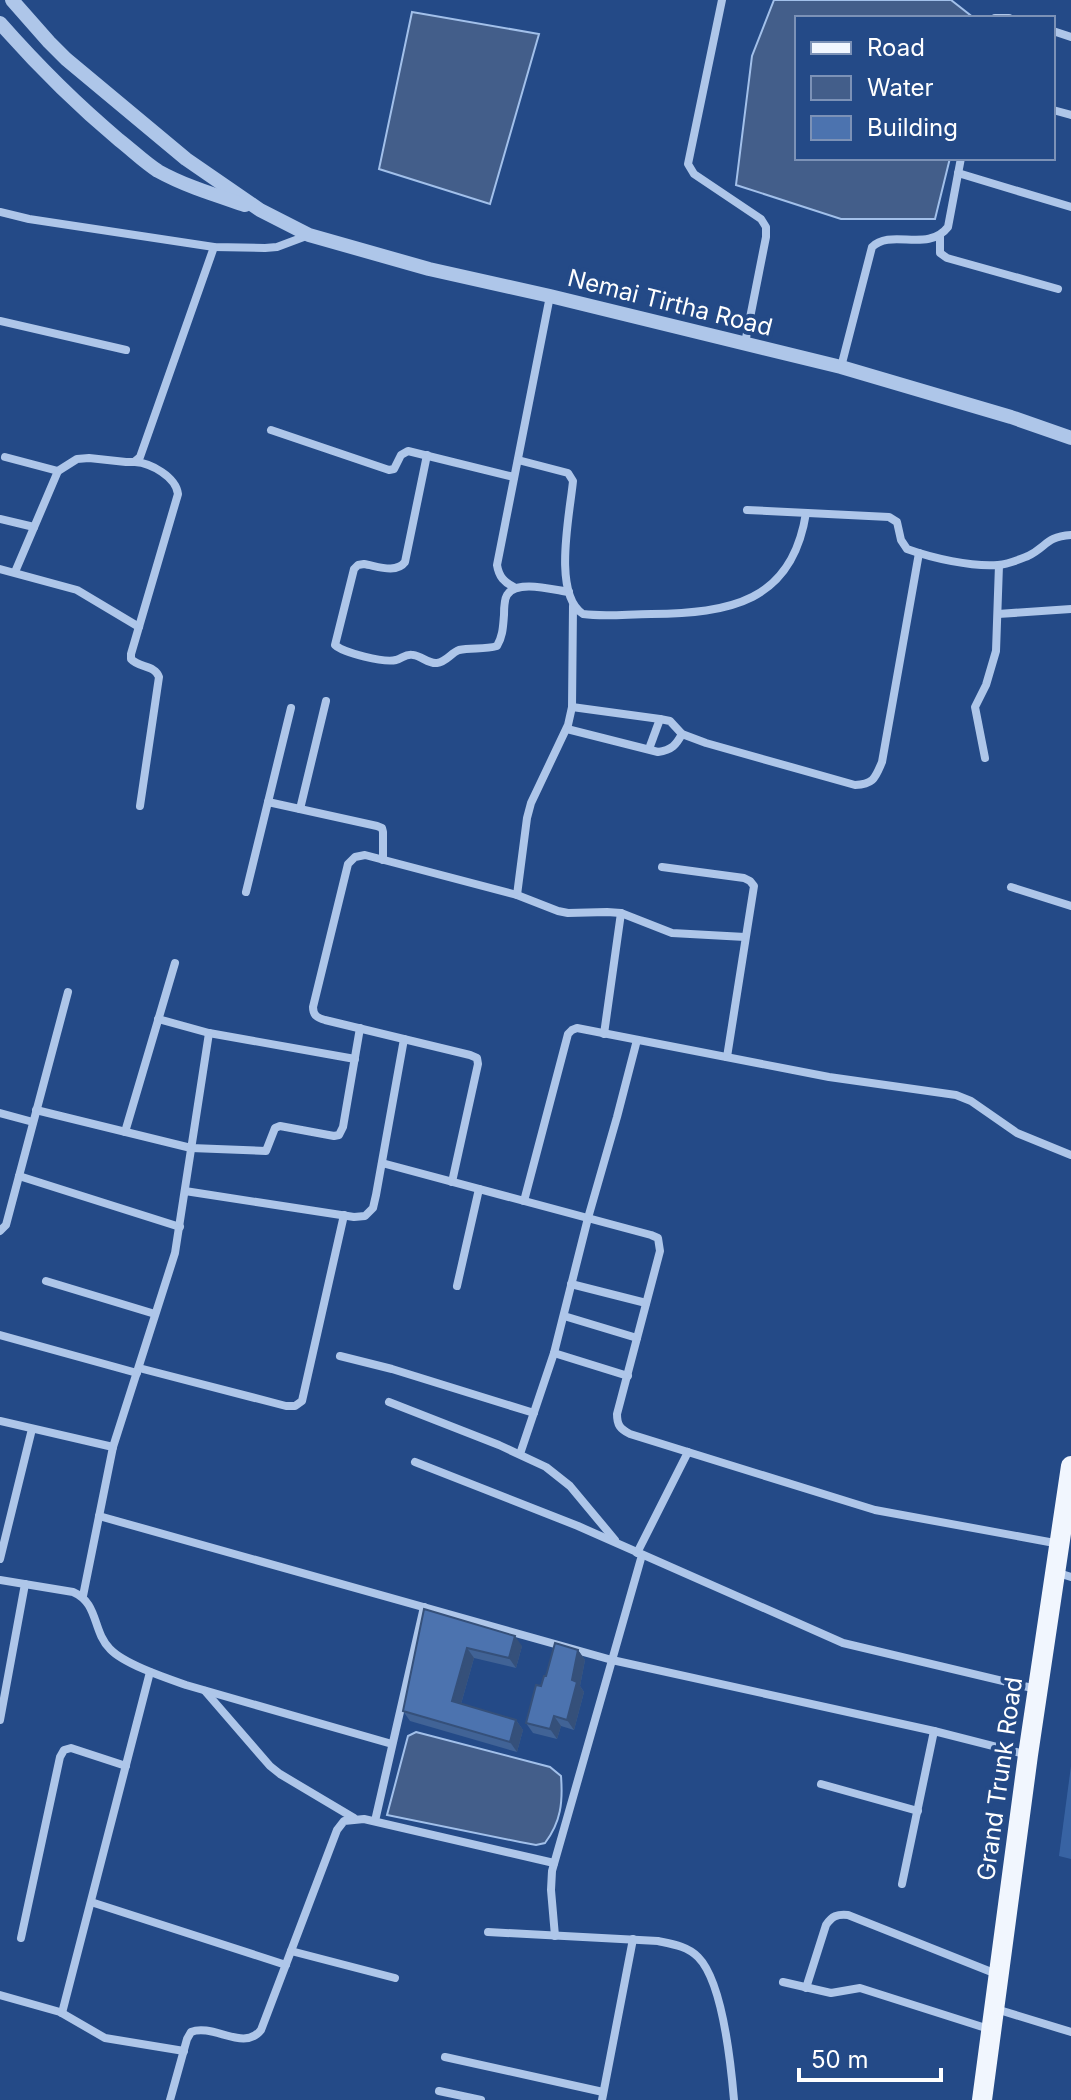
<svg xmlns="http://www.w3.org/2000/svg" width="1071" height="2100" font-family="Inter,sans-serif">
<rect width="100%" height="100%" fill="#244a87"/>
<!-- green -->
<path fill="#3863a3" d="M1071 1766V1859L1059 1856Z"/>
<!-- water -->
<g fill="#435e8a" stroke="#a2c0ea" stroke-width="2">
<path d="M774 0H951L974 18H797V158H950L935 219H841L736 185 752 56Z"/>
<path d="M412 12 539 34 490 204 379 169Z"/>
<path d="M416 1732 550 1767 561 1776C563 1802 561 1822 545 1843L536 1845 520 1842 387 1815 408 1736Z"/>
</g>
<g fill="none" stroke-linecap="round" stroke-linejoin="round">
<!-- minor -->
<g stroke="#aec6e9" stroke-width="8">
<path d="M722 0 688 164 694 174 761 219 766 227V237L745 343"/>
<path d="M995 18H1009"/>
<path d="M1053 31 1071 37"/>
<path d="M1053 110 1071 115"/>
<path d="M958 173 1071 207"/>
<path d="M0 212 29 219 214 247 265 248 277 247 309 235"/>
<path d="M940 236V253L947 258 1058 289"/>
<path d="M0 321 126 350"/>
<path d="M841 367 872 247C891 228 928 253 948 227L961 158"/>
<path d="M271 430 389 470 394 469 401 455 408 451 514 477"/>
<path d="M427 455 405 562C396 574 377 566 364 564L358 565 354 569 335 645C344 653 384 663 396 660 402 659 406 653 413 655 422 656 428 664 437 663 446 662 451 653 459 650 471 647 484 650 497 646 503 636 503 626 504 615 504 609 504 600 507 595 516 579 554 590 569 592"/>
<path d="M5 457 58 471"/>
<path d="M518 460 568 473 573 481C570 513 552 594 583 614 605 617 628 614 651 614 729 613 792 603 806 513"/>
<path d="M135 462C151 463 176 477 178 494L131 654V659C139 668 155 665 159 677L140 806"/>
<path d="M747 510 889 517 897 522 901 540 907 549C932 558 971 567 998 565 1009 564 1018 560 1028 556 1047 547 1045 537 1071 535"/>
<path d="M0 519 34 527"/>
<path d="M0 569 77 590 139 627"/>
<path d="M15 572 58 471 77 459 89 458 126 462H134L140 457 214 247"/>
<path d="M514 587C504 582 499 577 497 565L550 296"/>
<path d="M998 614 1071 609"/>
<path d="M572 707 660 719 670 721 682 734 706 743 855 785C874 784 875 778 882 762L919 553"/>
<path d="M567 729 658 752C672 750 676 745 682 734"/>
<path d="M649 749 660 719"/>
<path d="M985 758 975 707 986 685 996 651 999 565"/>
<path d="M268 802 377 826 382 828 383 832V860"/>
<path d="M300 809 326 701"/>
<path d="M662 867 744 878 750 881 754 886 727 1057"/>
<path d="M1011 887 1071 906"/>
<path d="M246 892 291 708"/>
<path d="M517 895 527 818 531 803 568 725 572 707 573 606"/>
<path d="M158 1019 209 1033 355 1059"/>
<path d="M604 1034 621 913"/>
<path d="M36 1110 191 1148 266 1151 275 1128 280 1126 334 1136 339 1135 343 1127 360 1028"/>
<path d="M0 1113 33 1122"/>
<path d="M125 1132 175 963"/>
<path d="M382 1163 651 1235 658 1238 660 1251 617 1414C617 1425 620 1429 630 1434L875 1510 1060 1544"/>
<path d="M19 1176 180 1227"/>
<path d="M452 1182 478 1064 477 1058 470 1055 325 1020C318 1018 313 1016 313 1007L348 864 355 857 365 855 517 895 558 911 568 913 607 912 621 913 672 933 745 937"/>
<path d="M185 1191 354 1217 365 1216 373 1208 376 1195 404 1039"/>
<path d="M524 1201 568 1034 572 1030 577 1028 829 1077 956 1095 971 1101 1017 1133 1071 1155"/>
<path d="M0 1231 6 1225 68 992"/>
<path d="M46 1281 155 1314"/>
<path d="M571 1284 646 1303"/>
<path d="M457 1286 479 1189"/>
<path d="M564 1316 637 1338"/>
<path d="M0 1335 137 1373"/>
<path d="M554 1353 628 1376"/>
<path d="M340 1356 392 1369 534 1413"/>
<path d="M139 1368 286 1406H295L302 1401 344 1215"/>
<path d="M389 1402 499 1445 546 1467 570 1486 615 1540"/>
<path d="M0 1421 113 1447"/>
<path d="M520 1454 554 1353 588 1218 617 1117 637 1040"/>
<path d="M415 1462 578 1526 843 1643 1036 1689"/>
<path d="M99 1516 612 1660 934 1731 1028 1755"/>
<path d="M637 1553 688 1452"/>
<path d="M0 1559 32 1429"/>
<path d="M1055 1572 1071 1577"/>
<path d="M0 1580 73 1592C99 1603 92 1631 110 1649 124 1664 166 1678 186 1685L392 1744"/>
<path d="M83 1596 113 1447 175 1253 209 1033"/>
<path d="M205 1691 270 1766 280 1774 354 1818"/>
<path d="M0 1720 25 1584"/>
<path d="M821 1784 918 1811"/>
<path d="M375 1821 424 1607"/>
<path d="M902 1884 934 1731"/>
<path d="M91 1902 286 1965"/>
<path d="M488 1932 658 1941C672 1944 687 1946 698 1957 723 1982 731 2065 734 2100"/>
<path d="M555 1936 551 1890 552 1871 642 1555"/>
<path d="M21 1938 60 1757 64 1750 71 1748 126 1766"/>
<path d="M291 1951 395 1978"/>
<path d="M783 1982 831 1993 860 1988 992 2030"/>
<path d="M806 1988 826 1925C832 1916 837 1914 848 1915L999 1975"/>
<path d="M0 1995 60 2012 105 2038 184 2051"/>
<path d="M996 2009 1071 2032"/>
<path d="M62 2013 150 1672"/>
<path d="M445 2057 603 2092"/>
<path d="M439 2091 481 2100"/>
<path d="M170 2100 187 2039 191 2032C213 2023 244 2052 261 2030L337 1830 344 1821 364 1819 554 1863"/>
<path d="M602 2100 633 1939"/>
</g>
<!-- tertiary -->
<g stroke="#aec6e9" stroke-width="14">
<path d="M12 0 49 42 66 59 186 159 260 210 309 235 429 269 550 296 841 367 1011 417 1071 438"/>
<path d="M0 23C37 65 76 104 119 140 132 150 144 162 158 171 185 186 215 195 245 205"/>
</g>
<!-- primary -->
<path stroke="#f1f6fe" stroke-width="20" d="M982 2100 1028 1755 1071 1466"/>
</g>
<!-- wall -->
<g fill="#416396">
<path d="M424 1609 522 1646 516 1668 474 1658 461 1704 516 1720 523 1730 517 1752 410 1721 403 1711Z"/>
<path d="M578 1650 585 1660 580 1686 584 1692 574 1730 561 1726 557 1739 533 1733 526 1723 541 1686Z"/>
</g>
<!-- shaded-wall -->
<g fill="#35507a">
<path d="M515 1636 522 1646 516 1668 509 1658Z"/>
<path d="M467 1648 474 1658 459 1711 452 1701Z"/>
<path d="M578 1650 585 1660 580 1686 584 1692 574 1730 567 1720 572 1680Z"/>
<path d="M554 1716 561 1726 557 1739 550 1729Z"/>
<path d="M516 1720 523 1730 517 1752 510 1742Z"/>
</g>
<!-- building -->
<g fill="#4c73af" stroke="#35507a" stroke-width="2">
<path d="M424 1609 515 1636 509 1658 467 1648 452 1701 516 1720 510 1742 403 1711Z"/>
<path d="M555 1643 578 1650 572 1680 577 1682 567 1720 554 1716 550 1729 526 1723 536 1685 541 1686 544 1676H546Z"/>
</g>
<g text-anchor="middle" stroke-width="8" stroke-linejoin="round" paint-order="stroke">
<!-- street labels -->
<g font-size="24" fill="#fff" stroke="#244a87">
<text transform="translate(670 303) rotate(14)" y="8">Nemai Tirtha Road</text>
<text transform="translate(1000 1779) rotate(-82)" y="8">Grand Trunk Road</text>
</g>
</g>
<!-- legend -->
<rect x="795" y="16" width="260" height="144" fill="#244a87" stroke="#7c92b7" stroke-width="2"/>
<rect x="811" y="42" width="40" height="12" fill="#f1f6fe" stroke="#7c92b7" stroke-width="2"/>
<text x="867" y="56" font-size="24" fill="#ffffff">Road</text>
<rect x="811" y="76" width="40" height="24" fill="#435e8a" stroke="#7c92b7" stroke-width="2"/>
<text x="867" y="96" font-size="24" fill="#ffffff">Water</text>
<rect x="811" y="116" width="40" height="24" fill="#4c73af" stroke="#7c92b7" stroke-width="2"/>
<text x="867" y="136" font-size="24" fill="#ffffff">Building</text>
<!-- scale -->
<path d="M799 2068v12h142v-12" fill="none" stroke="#ffffff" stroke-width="4"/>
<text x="811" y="2068" font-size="24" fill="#ffffff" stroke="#244a87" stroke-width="6" paint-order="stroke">50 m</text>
</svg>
